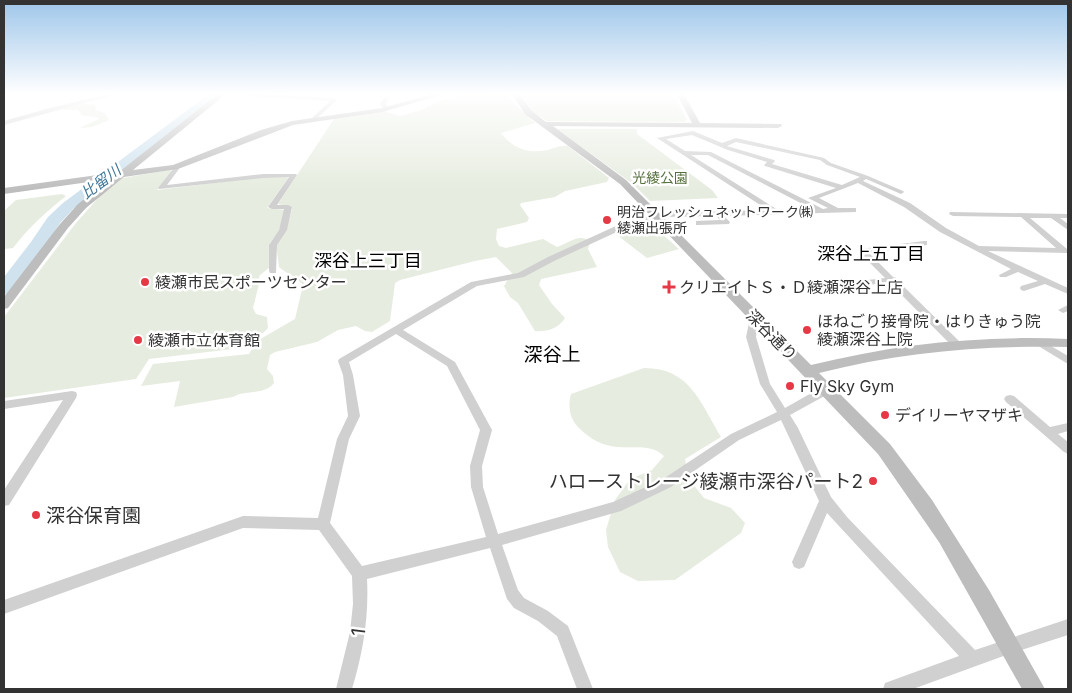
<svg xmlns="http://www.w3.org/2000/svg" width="1072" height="693" font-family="Inter,'Noto Sans JP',sans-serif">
<rect width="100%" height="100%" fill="#fff"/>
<!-- green -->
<g fill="#e6ecdf">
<path d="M458 94 509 95 512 101 535 123 501 133C513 149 529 154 548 150 555 148 561 145 568 146L609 178 607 182 565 191 555 197 521 203 520 205 529 218 527 222 497 229 496 239 499 246 506 248 543 239 557 247C568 243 581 232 590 242L588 249 597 267 541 279 539 285 552 304 565 318C558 329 547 332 535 331L518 303 510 297 504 286 512 273 496 257 475 261 400 280 395 283 390 321 372 332 365 331 356 326 338 330 317 342 275 352 270 355 267 369 273 376 274 383C264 396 245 389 233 397L174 407 180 381 141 386 153 364 249 354 257 341 295 319 303 285C296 276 287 274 279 267L276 244 286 231 292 209 291 207 278 204 334 119 384 111 400 116 422 110 436 102 457 97Z"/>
<path d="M521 94H673L687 120 684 122 547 121 532 111Z"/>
<path d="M80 103 95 105 96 110 105 113 109 120 92 127 80 128 100 118 82 115 78 110H62L66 107Z"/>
<path d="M557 129H637V134L712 190 718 198 650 201 633 184Z"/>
<path d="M169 170 172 171 157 190 263 177 287 176 288 178 267 208 286 210 278 232 270 243V267L259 276 260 280 253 308 256 314 267 317 268 328 263 333 254 335 249 347 149 359 136 379 4 398V317L76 223 99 197 123 178Z"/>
<path d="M62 194 66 196C46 212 28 228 13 248L4 249V211L16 200Z"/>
<path d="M639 223 653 233H661L679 249 647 258 613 232Z"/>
<path d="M644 368C690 368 700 402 721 437L685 459 688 478 704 498 731 508 745 523 741 533 675 580 638 581 620 572 608 547 606 530 615 500 630 479 652 470 664 456C650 442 629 450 611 446 598 444 587 436 578 427 569 417 568 406 571 394Z"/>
</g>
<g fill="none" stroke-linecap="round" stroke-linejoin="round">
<!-- river -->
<path fill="#cfe2ee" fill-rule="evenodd" d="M209 94H221L73 209 60 223 44 249 11 293 4 295V277L31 242 48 217 63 203Z"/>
<!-- street -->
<g fill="#d0d0d0" fill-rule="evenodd">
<path d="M108 94H117L4 125V121L46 109Z"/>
<path d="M221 94H256L334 98 337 100 315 120 312 118 313 117 330 101Z"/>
<path d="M386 94H391L386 104 389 109 386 111 380 104Z"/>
<path d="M693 131 722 143 736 138 824 158 831 163 868 176 903 191 904 192 901 194 866 179 863 181 910 203 946 228 979 246 1056 248 1021 217 953 216 949 214 950 212 1068 214V218H1060L1068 224V230L1051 218H1030L1067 249V253L988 251 1068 288V294L1045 284 1024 291 1021 290 1020 288 1021 286 1038 281 1018 272 1006 277H1000L999 275 1011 269 940 232 904 207 858 183 819 198 838 208H856V212L724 216 730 222 729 224 699 225H696V221L720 220 716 216 664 217 634 224 554 261 524 277 477 286 403 330 455 362 492 430 482 466 483 487 498 534 613 502 663 479 731 434 777 412 760 384 746 337 749 323 759 319 764 322 757 327 756 337 770 384 785 408 822 387H830L831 390 830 393 790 415 798 428 831 497 847 517 975 650 1068 619V635L1009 654 913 689H883L885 683 959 656 827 513 804 567 799 569 794 567 792 562 819 501 781 420 739 440 671 487 621 511 502 545 518 590 524 598 548 611 568 626 593 689H577L557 636 538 621 514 608 507 599 490 548 367 579C369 617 363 653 352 689H336L350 632 353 604 352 576 319 530 243 528 4 614V600L243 516 318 518 337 439 348 416 343 375 338 361 339 359 471 282 518 273 548 257 629 220 664 213 768 210 657 138ZM692 135 728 150 767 162 764 165 765 166 836 188 808 198 828 208 823 209 711 152 685 151 666 139ZM736 142 820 160 827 165 860 177 842 185 772 164 775 161 774 160 727 146ZM691 155H708L812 209 778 210ZM396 334 447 366 480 430 470 466 471 487 486 537 362 566 330 523 349 439 360 416 353 375 349 362Z"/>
<path d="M175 165 179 169 167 185 263 174H296L297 175 277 205H288L292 207 287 230 277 245 276 273H270L269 271V245L279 230 284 209H272L268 207 289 177 263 178 159 189 158 188 173 169V166Z"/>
<path d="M924 241H927V245L869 253 893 277H896L897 280 960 342 961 344 960 346H952L889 282 841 289 837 286 841 283 885 278 860 253V249Z"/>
<path d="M1068 305V311L1063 313 1058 310Z"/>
<path d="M1039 339 1068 356V364L1035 344 1034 342Z"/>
<path d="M72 391 76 392 77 395 76 398 9 505 4 506V490L63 400 4 409V401Z"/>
<path d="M1010 395 1014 396 1050 427 1068 423V431L1058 434 1068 442V454L1064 452 1006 402 1004 399 1006 396Z"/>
</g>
<!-- secondary -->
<g fill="#bdbdbd" fill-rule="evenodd">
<path d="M218 94H226L133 170 173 165 261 130 292 121 382 108 433 94H445L382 112 293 125 178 169 124 177 86 208 68 228 8 308 4 309V297L60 224 78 204 110 179 4 194V188L119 172Z"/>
<path d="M512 94H519L531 110 546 122 692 123 677 94H684L700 123 781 124 782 126 778 128 553 126 626 180 811 365C895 344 981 335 1068 339V347C983 345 901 352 819 373L890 444 932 500 989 590 1045 689H1022L939 542 878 454 620 184 525 114Z"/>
</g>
</g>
<!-- sky -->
<linearGradient id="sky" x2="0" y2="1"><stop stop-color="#9ec6ea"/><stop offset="0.49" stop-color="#fff"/><stop offset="1" stop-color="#fff" stop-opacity="0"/></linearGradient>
<rect width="1072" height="191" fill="url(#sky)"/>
<!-- markers -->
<g fill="#e63946" stroke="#fff" stroke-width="2">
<circle cx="607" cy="220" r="5"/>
<circle cx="145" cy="282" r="5"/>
<path d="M666.5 279.5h5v5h5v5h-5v5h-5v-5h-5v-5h5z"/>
<circle cx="807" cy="330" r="5"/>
<circle cx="138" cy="340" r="5"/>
<circle cx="790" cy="386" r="5"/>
<circle cx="885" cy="415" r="5"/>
<circle cx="873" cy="481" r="5"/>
<circle cx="36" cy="515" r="5"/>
</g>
<g text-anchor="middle" stroke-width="5" stroke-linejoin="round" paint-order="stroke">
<!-- far-park labels -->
<g font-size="14" fill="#56703f" stroke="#fff">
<text x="660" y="183">光綾公園</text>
</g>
<!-- far-poi labels -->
<g font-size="14" fill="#333" stroke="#fff" text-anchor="start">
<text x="617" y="217">明治フレッシュネットワーク㈱<tspan x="617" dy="16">綾瀬出張所</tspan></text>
</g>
<!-- far-water labels -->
<g font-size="15" font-style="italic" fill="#3f7597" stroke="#fff">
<text transform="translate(101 182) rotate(-37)" y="5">比留川</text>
</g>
<!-- poi labels -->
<g font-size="16" fill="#333" stroke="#fff" text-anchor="start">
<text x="155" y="288">綾瀬市民スポーツセンター</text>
<text x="679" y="293">クリエイトＳ・Ｄ綾瀬深谷上店</text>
<text x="817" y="327">ほねごり接骨院・はりきゅう院<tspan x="817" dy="18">綾瀬深谷上院</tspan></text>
<text x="148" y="346">綾瀬市立体育館</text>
<text x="800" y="392">Fly Sky Gym</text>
<text x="895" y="421">デイリーヤマザキ</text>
</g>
<!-- street labels -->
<g font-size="16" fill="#333" stroke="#fff">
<text transform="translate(772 335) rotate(45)" y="6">深谷通り</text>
</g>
<!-- neighbourhood labels -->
<g font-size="18" fill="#000" stroke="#fff">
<text x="871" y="260">深谷上五丁目</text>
<text x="368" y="267">深谷上三丁目</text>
</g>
<!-- quarter labels -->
<g font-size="19" fill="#000" stroke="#fff">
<text x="552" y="361">深谷上</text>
</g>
<!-- near-poi labels -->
<g font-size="19" fill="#333" stroke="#fff" text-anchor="end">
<text x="863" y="488">ハローストレージ綾瀬市深谷パート2</text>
<text x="46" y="522" text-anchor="start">深谷保育園</text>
</g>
<!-- near-street labels -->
<g font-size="19" fill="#333" stroke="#fff">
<text transform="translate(358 632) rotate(-83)" y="7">1</text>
</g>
</g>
<!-- border -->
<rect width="1072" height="693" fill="none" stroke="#333333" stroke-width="10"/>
</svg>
